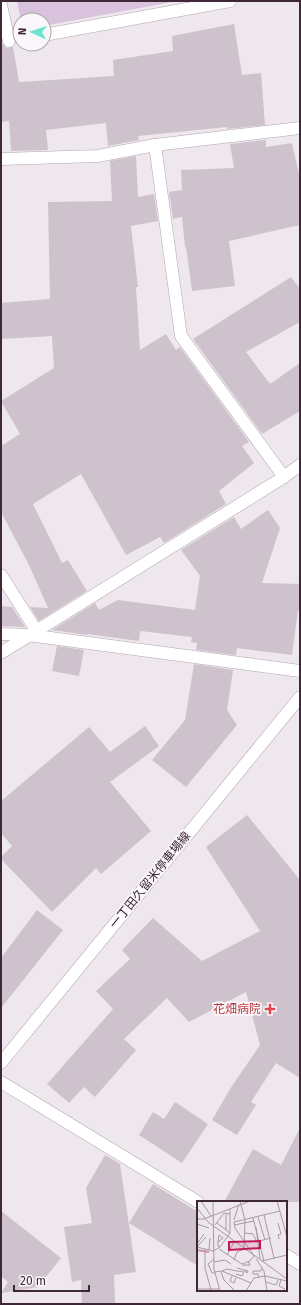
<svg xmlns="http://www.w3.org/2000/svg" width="301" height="1305" font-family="'Fira Sans','Noto Sans JP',sans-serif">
<rect width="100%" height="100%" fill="#eee7ed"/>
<!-- green -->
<path fill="#d8c2dc" d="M17 1H177L44 26V20H21Z"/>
<!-- building -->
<g fill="#cec3cc">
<path d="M234 24 242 75 261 73 265 125 227 129V127L138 136 139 140 108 146 106 123 46 130 48 150 11 151 9 121 1 122V42L6 48 13 47 19 82 114 76 113 60 173 51 172 36Z"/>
<path d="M266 140V147L292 143 300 179V225L229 241 235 286 192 291 186 247H185L182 217 173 219 169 192 182 190 181 170 234 168 230 144Z"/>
<path d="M136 156 138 197 154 194 158 221 131 226 138 287H136L140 350 166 334 176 350 180 347 249 442 242 446 254 463 219 491 226 504 164 543 160 537 126 555 81 474 33 504 62 563 68 560 87 591 39 621 30 607 48 608 29 565 1 512V446L20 434 1 401 54 368 52 336 1 339V303L50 299 48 202 112 201 110 161Z"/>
<path d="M291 277 300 289V322L246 352 270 384 300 363V411L262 434 193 339Z"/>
<path d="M268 510 280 528 262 583 300 584V610H298L292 655 237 648 236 655 196 650 197 643 191 642 192 637 140 631 139 641 87 634V635L52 630 95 603 99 610 118 600 195 610 200 576 181 550 234 517 241 529Z"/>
<path d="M1 606 12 607 25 627 1 626Z"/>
<path d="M57 646 84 650 79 676 52 671Z"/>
<path d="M194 664 233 670 227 710 237 725 186 787 152 760 185 720Z"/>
<path d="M145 726 159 746 110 782 151 831 101 874 96 868 52 912 1 859V857L12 846 1 833V801L89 727 110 752Z"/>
<path d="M247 815 300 880V1078L276 1063 251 1102 256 1105 237 1135 212 1120 230 1089 260 1045 246 992 189 1022 167 998 124 1039 136 1050 95 1097 84 1087 69 1103 47 1084 113 1009 96 991 130 959 122 950 153 918 202 961 260 931 206 847Z"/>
<path d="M37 910 63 930 1 1008V958Z"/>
<path d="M175 1102 208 1124 182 1163 139 1135 153 1112 164 1119Z"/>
<path d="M300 1128V1202H224L253 1149 281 1165Z"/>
<path d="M105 1155 120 1164 136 1272 114 1275 115 1304H82L81 1280 72 1282 64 1227 92 1223 86 1188Z"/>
<path d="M153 1184 198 1212V1266L129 1223Z"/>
<path d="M1 1211 61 1258 38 1287 1 1293 8 1282 1 1276Z"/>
</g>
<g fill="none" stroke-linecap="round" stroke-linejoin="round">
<!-- street casing -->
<g stroke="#b2a6af" stroke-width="13">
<g id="street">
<path d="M1 5 9 41"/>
<path d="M44 35 230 1"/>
<path d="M155 145 181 336 284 477"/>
<path d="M1 159 98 156 155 145 300 128"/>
<path d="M1 575 36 630"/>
<path d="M1 634 28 635 300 671"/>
<path d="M1 653 284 477 300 465"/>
<path d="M1 1082 198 1202"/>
<path d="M286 1255 300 1264"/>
</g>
</g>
<!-- secondary casing -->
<g stroke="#b2a0af" stroke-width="13">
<path id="secondary" d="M1 1063 300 697"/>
</g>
<!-- street -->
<use href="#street" stroke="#fff" stroke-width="12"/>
<!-- secondary -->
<use href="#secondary" stroke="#fff" stroke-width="12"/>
</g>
<!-- markers -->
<path fill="#e0444e" stroke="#faf7fa" stroke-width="1.5" d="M268 1003h4v4h4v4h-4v4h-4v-4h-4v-4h4z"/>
<g text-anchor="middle" stroke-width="3.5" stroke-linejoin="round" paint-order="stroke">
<!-- street labels -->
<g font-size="12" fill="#3e2737" stroke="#faf7fa">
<text transform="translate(150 880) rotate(-51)" y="4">一丁田久留米停車場線</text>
</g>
<!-- health labels -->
<g font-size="12" fill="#be3a42" stroke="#faf7fa" text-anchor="end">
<text x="261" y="1013">花畑病院</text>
</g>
</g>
<!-- overview -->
<g transform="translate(197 1201)">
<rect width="90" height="90" fill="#eee7ed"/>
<path fill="none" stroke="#cc95a4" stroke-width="2" d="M0 49 12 51"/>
<path fill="none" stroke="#a89aa4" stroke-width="1" d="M4 0 14 15M16 0 17 68 23 90M80 0 90 36M0 7 11 21 90 78M29 13V29M67 14 77 57M61 16 68 39M56 17 67 60M0 18H7L53 0M37 19 42 3M20 22 33 32M81 22 84 33 81 34 82 38M0 23 12 27M18 24 27 12 33 13M37 24 57 20M59 26 63 58M48 32 56 33 59 39M62 40 74 37M21 41 26 37 22 34 21 41V45L23 46M0 43 7 33M0 46 16 50 23 46 33 32V8M0 46 9 36M8 48V67L14 89M22 48 45 63 53 60 57 55 38 27 37 21 83 10M12 49 13 37M30 54 37 41M17 58 11 63 15 72H18M59 58 67 70 70 90M37 59 40 51 47 48 48 19 43 0M65 60 90 54M17 61 28 59 34 63M45 64H53L51 60M40 67 47 69 51 70 50 72 47 69M25 70 30 68 40 70M18 71 25 70 54 82M24 71 27 79 38 90M39 73 45 75 47 71 40 70M35 75 33 80 37 82 39 77M68 75 90 80M62 76 61 73H56V70H64L65 67M84 79 82 85 88 88M69 81 79 84 81 79M0 88H23M49 90 57 77 68 75"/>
<path fill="#c2185b" fill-opacity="0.15" stroke="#c2185b" stroke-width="2" d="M63 40V47L32 49V41Z"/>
<rect width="90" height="90" fill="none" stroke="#3e2737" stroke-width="2"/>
</g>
<!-- border -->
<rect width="301" height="1305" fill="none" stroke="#3e2737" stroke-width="4"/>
<!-- north arrow -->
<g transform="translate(32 32) rotate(273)"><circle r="19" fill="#faf7fa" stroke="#afa4ac"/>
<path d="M0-3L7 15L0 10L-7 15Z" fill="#6fe3d0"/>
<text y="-6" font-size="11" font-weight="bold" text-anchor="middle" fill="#3e2737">N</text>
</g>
<!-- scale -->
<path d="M14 1285v6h75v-6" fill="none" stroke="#3e2737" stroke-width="2"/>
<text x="20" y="1285" font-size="12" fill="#3e2737" stroke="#faf7fa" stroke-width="3" paint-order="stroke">20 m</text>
</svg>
